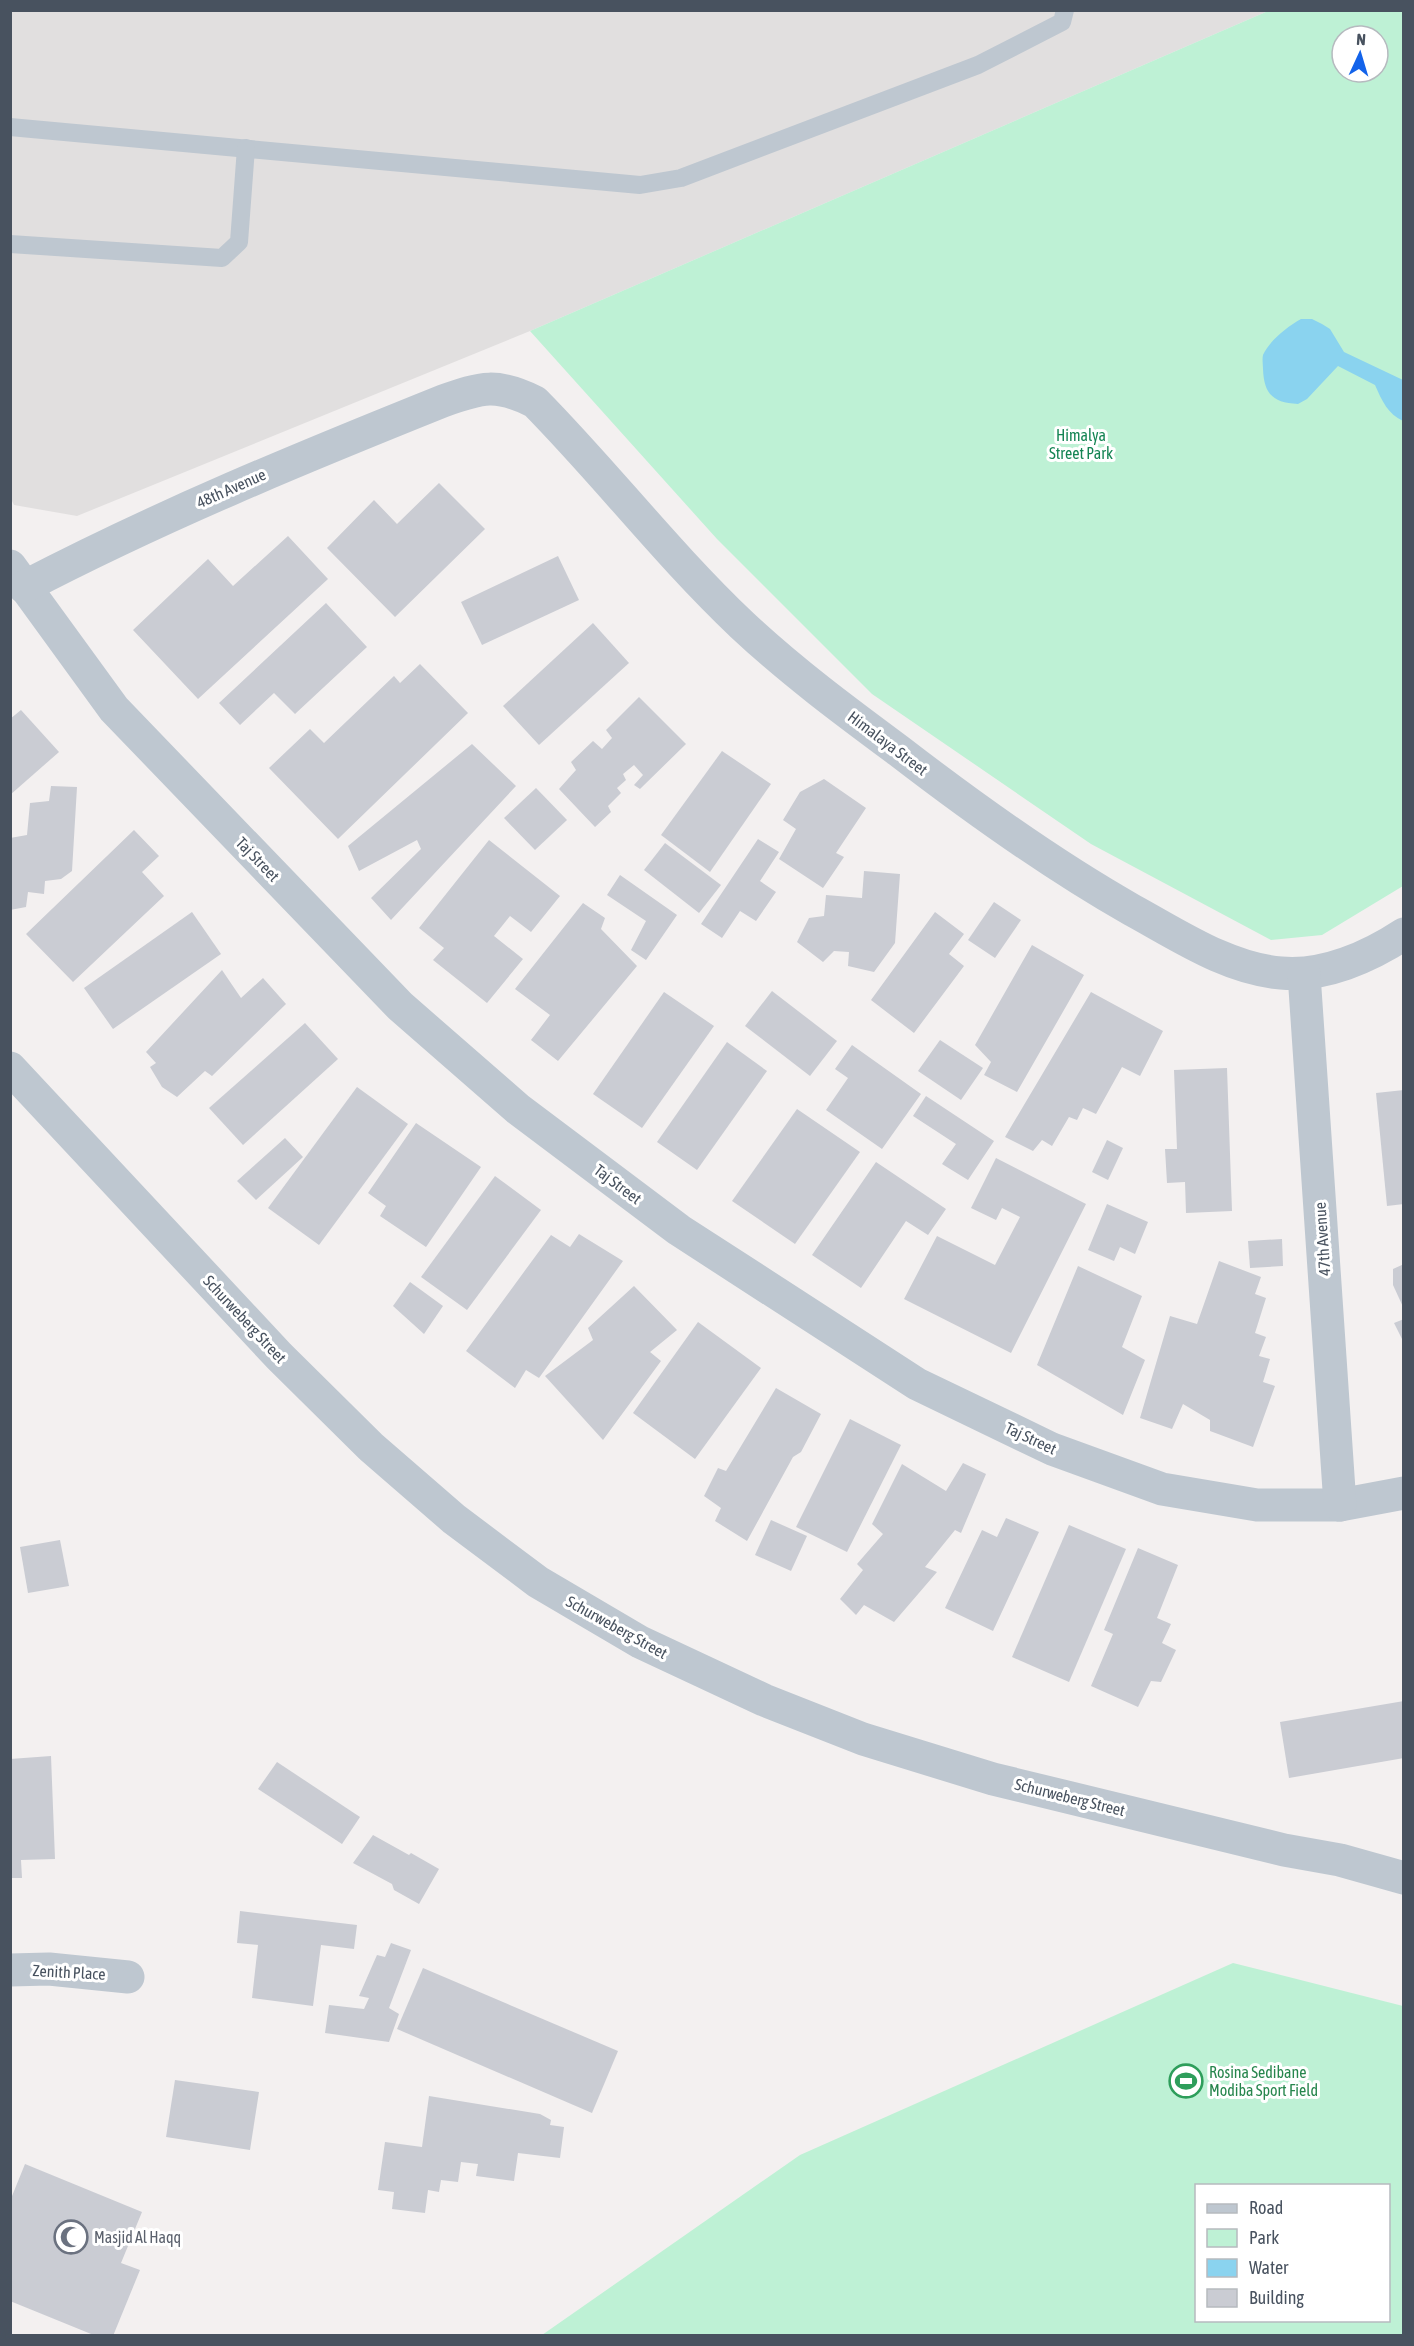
<svg xmlns="http://www.w3.org/2000/svg" width="1414" height="2346" font-family="'Asap Condensed',sans-serif">
<rect width="100%" height="100%" fill="#f3f0f0"/>
<!-- education -->
<path fill="#e1dfdf" d="M10 11H1268L530 331 77 516 14 505 11 499Z"/>
<!-- green -->
<g fill="#bef1d5" fill-rule="evenodd">
<path d="M1268 11H1403V886L1322 935 1271 940 1091 844 872 694 717 539 530 331ZM1342 36H1378V72H1342Z"/>
<path d="M1233 1963 1403 2006V2335H542L800 2155ZM1196 2186H1388V2320H1196Z"/>
</g>
<!-- water -->
<path fill="#8ad3ef" d="M1301 319H1312L1322 324 1330 329 1344 352 1403 380V421C1388 414 1382 401 1375 385L1338 366 1307 399 1298 404C1273 403 1264 394 1263 369 1263 365 1262 359 1263 355 1270 340 1287 327 1301 319Z"/>
<!-- building -->
<g fill="#caccd3">
<path d="M439 483 485 529 395 617 327 548 374 500 397 524Z"/>
<path d="M288 536 328 579 198 699 133 630 208 559 233 586Z"/>
<path d="M558 556 579 600 482 645 461 602Z"/>
<path d="M326 603 367 647 295 714 274 693 240 725 219 703Z"/>
<path d="M593 623 629 663 539 745 503 706Z"/>
<path d="M420 664 468 713 338 839 269 768 310 729 324 743 394 676 400 683Z"/>
<path d="M639 697 686 744 640 789 634 785 643 775 634 765 623 774 626 780 617 788 621 793 608 806 611 812 595 827 559 789 576 770 571 762 593 741 602 749 612 738 606 730Z"/>
<path d="M21 710 59 752 10 795V719Z"/>
<path d="M472 744 516 786 391 920 371 898 421 849 417 840 359 871 348 846Z"/>
<path d="M722 751 771 784 710 872 661 835Z"/>
<path d="M824 779 866 808 836 853 844 857 823 888 779 859 796 829 783 820 800 792Z"/>
<path d="M51 786 77 787 72 871 61 879 45 881 44 894 28 892 26 907 10 910V838L27 835 30 803 49 801Z"/>
<path d="M536 788 567 820 535 850 504 818Z"/>
<path d="M134 830 159 856 142 872 164 896 73 982 26 934Z"/>
<path d="M758 839 779 852 760 881 776 892 756 921 740 911 722 938 701 924Z"/>
<path d="M489 840 560 896 531 932 510 916 494 936 523 959 487 1003 433 960 444 948 419 928Z"/>
<path d="M665 843 721 885 699 913 644 870Z"/>
<path d="M864 871 900 874 895 943 874 972 848 966 849 952 834 951 823 962 797 942 809 918 824 916 826 895 862 898Z"/>
<path d="M620 875 677 915 646 960 631 950 646 921 607 895Z"/>
<path d="M994 902 1021 920 995 958 968 940Z"/>
<path d="M583 903 605 918 601 929 637 966 558 1061 531 1040 550 1015 515 989Z"/>
<path d="M192 912 221 954 113 1029 84 988Z"/>
<path d="M935 912 964 934 949 954 964 966 914 1033 871 1000Z"/>
<path d="M1032 945 1084 975 1017 1092 984 1075 991 1062 975 1045Z"/>
<path d="M222 970 241 998 263 978 286 1004 212 1076 205 1071 177 1097 162 1087 150 1067 156 1063 146 1052Z"/>
<path d="M772 991 837 1041 810 1076 745 1026Z"/>
<path d="M664 992 714 1026 642 1128 593 1094Z"/>
<path d="M1091 992 1163 1031 1140 1076 1122 1067 1096 1114 1083 1108 1077 1120 1069 1117 1052 1146 1042 1140 1033 1151 1005 1137Z"/>
<path d="M305 1023 338 1059 243 1145 209 1108Z"/>
<path d="M940 1040 983 1068 961 1100 918 1071Z"/>
<path d="M727 1042 767 1071 697 1170 657 1142Z"/>
<path d="M852 1045 921 1094 882 1149 826 1110 848 1078 835 1069Z"/>
<path d="M1227 1068 1232 1211 1186 1213 1185 1182 1167 1183 1165 1149H1177L1174 1070Z"/>
<path d="M357 1087 408 1124 319 1245 268 1208Z"/>
<path d="M1404 1090V1204L1387 1206 1376 1093Z"/>
<path d="M926 1096 994 1141 968 1180 942 1164 956 1144 913 1116Z"/>
<path d="M797 1109 860 1152 795 1244 732 1201Z"/>
<path d="M416 1123 481 1167 426 1247 380 1216 386 1206 368 1193Z"/>
<path d="M285 1138 303 1157 256 1200 237 1181Z"/>
<path d="M1107 1140 1123 1148 1108 1180 1092 1172Z"/>
<path d="M996 1158 1086 1204 1011 1353 904 1299 937 1236 995 1265 1020 1217 1002 1208 996 1220 971 1208Z"/>
<path d="M876 1162 946 1209 928 1235 906 1221 861 1288 812 1255Z"/>
<path d="M495 1176 541 1210 467 1310 421 1277Z"/>
<path d="M1107 1204 1148 1222 1135 1254 1120 1247 1114 1261 1088 1250Z"/>
<path d="M579 1234 623 1261 539 1378 526 1370 515 1388 466 1351 551 1235 570 1247Z"/>
<path d="M1282 1239 1283 1266 1250 1268 1248 1241Z"/>
<path d="M1219 1261 1261 1277 1255 1294 1266 1298 1255 1333 1266 1337 1259 1356 1270 1359 1263 1382 1275 1386 1253 1447 1210 1431V1420L1183 1404 1172 1429 1140 1418 1170 1316 1197 1324Z"/>
<path d="M1404 1264V1309L1393 1285V1269Z"/>
<path d="M1078 1266 1142 1296 1122 1347 1145 1360 1123 1415 1037 1365Z"/>
<path d="M410 1282 443 1306 424 1334 393 1306Z"/>
<path d="M634 1286 677 1330 650 1352 661 1361 603 1440 545 1376 593 1340 588 1328Z"/>
<path d="M1404 1319V1343L1394 1323Z"/>
<path d="M698 1322 761 1368 695 1459 633 1413Z"/>
<path d="M776 1388 821 1414 801 1452 793 1457 747 1541 715 1521 721 1508 704 1496 718 1468 726 1471Z"/>
<path d="M850 1419 901 1445 847 1552 796 1527Z"/>
<path d="M963 1463 986 1474 961 1533 955 1530 925 1567 937 1572 894 1622 864 1605 856 1615 840 1599 863 1570 857 1564 883 1534 872 1524 902 1464 946 1491Z"/>
<path d="M1006 1518 1039 1532 993 1631 945 1608 982 1530 997 1537Z"/>
<path d="M771 1520 807 1536 791 1571 755 1555Z"/>
<path d="M1069 1525 1126 1549 1069 1682 1012 1657Z"/>
<path d="M60 1540 69 1586 28 1593 20 1547Z"/>
<path d="M1138 1548 1178 1565 1157 1618 1171 1624 1162 1643 1176 1650 1161 1682 1151 1681 1138 1707 1091 1686 1113 1634 1104 1630Z"/>
<path d="M1404 1701V1758L1289 1778 1280 1722Z"/>
<path d="M51 1756 55 1859 21 1860 22 1878H10V1759Z"/>
<path d="M277 1762 360 1817 342 1844 258 1789Z"/>
<path d="M373 1835 409 1855 411 1853 439 1869 419 1904 394 1890 392 1884 353 1863Z"/>
<path d="M240 1911 357 1925 354 1949 321 1945 313 2006 252 1998 258 1945 237 1943Z"/>
<path d="M391 1943 411 1950 389 2008 399 2014 389 2042 325 2033 329 2005 364 2009 369 1998 359 1996 377 1955 385 1957Z"/>
<path d="M423 1968 618 2051 592 2113 397 2029Z"/>
<path d="M175 2080 259 2092 250 2150 166 2137Z"/>
<path d="M429 2096 540 2114 551 2120 550 2125 564 2127 560 2158 518 2153 514 2181 476 2176 478 2164 461 2162 458 2182 441 2180 439 2192 428 2190 425 2213 392 2209 394 2192 378 2190 385 2142 422 2147Z"/>
<path d="M25 2164 142 2212 121 2263 140 2270 113 2336H96L10 2301V2201Z"/>
</g>
<g fill="none" stroke-linecap="round" stroke-linejoin="round">
<!-- service -->
<g stroke="#bec7d0" stroke-width="18">
<path d="M10 127 640 185 681 178 978 65 1062 22 1065 10"/>
<path d="M10 244 222 258 239 242 246 148"/>
</g>
<!-- minor -->
<g stroke="#bec7d0" stroke-width="33">
<path d="M10 566 114 709 400 1006 518 1109 679 1230 917 1384 1052 1449 1162 1489 1257 1505H1340L1404 1493"/>
<path d="M24 587C160 516 301 458 443 401 482 387 497 383 535 402 606 474 668 555 742 625 791 671 845 711 899 751 973 808 1051 864 1132 910 1178 935 1228 969 1281 973 1324 977 1369 957 1404 934"/>
<path d="M1304 974 1340 1505"/>
<path d="M10 1068 279 1356 371 1447 454 1519 538 1582 640 1642 764 1700 863 1739 993 1779 1284 1850 1340 1860 1404 1878"/>
<path d="M10 1970 49 1969 128 1977"/>
</g>
</g>
<!-- icons -->
<defs>
<g id="stadium-ring" transform="scale(1.725)"><circle r="9.5" fill="#fff" stroke="#2e9e5b" stroke-width="1.5"/><path d="M0-5a6.5 5 0 1 0 0 10a6.5 5 0 1 0 0-10ZM-3.5-1.8h7v3.6h-7Z" fill="#2e9e5b"/></g>
<g id="mosque-ring" transform="scale(1.725)"><circle r="9.5" fill="#fff" stroke="#6b7280" stroke-width="1.5"/><path d="M3.5-4.9A6 6 0 1 0 3.5 4.9A5 5 0 1 1 3.5-4.9Z" fill="#6b7280"/></g>
</defs>
<g fill-rule="evenodd">
<use href="#stadium-ring" x="1186" y="2081"/>
<use href="#mosque-ring" x="71" y="2237"/>
</g>
<g text-anchor="middle" stroke-width="6" stroke-linejoin="round" paint-order="stroke">
<!-- park labels -->
<g font-size="16" fill="#148453" stroke="#fff">
<text x="1081" y="441">Himalya<tspan x="1081" dy="18">Street Park</tspan></text>
</g>
<!-- street labels -->
<g font-size="16" fill="#48525f" stroke="#fff">
<text transform="translate(231 488) rotate(-24)" y="6">48th Avenue</text>
<text transform="translate(888 743) rotate(37)" y="6">Himalaya Street</text>
<text transform="translate(258 859) rotate(46)" y="6">Taj Street</text>
<text transform="translate(618 1184) rotate(37)" y="6">Taj Street</text>
<text transform="translate(1322 1239) rotate(-94)" y="6">47th Avenue</text>
<text transform="translate(245 1319) rotate(47)" y="6">Schurweberg Street</text>
<text transform="translate(1031 1438) rotate(25)" y="6">Taj Street</text>
<text transform="translate(617 1627) rotate(29)" y="6">Schurweberg Street</text>
<text transform="translate(1070 1797) rotate(14)" y="6">Schurweberg Street</text>
<text transform="translate(69 1972) rotate(3)" y="6">Zenith Place</text>
</g>
<!-- leisure labels -->
<g font-size="16" fill="#27864d" stroke="#fff" text-anchor="start">
<text x="1209" y="2078">Rosina Sedibane<tspan x="1209" dy="18">Modiba Sport Field</tspan></text>
</g>
<!-- worship labels -->
<g font-size="16" fill="#5b616d" stroke="#fff" text-anchor="start">
<text x="94" y="2243">Masjid Al Haqq</text>
</g>
</g>
<!-- border -->
<rect width="1414" height="2346" fill="none" stroke="#48525f" stroke-width="24"/>
<!-- legend -->
<rect x="1195" y="2184" width="195" height="138" fill="#ffffff" stroke="#b6babf" stroke-width="1.5"/>
<rect x="1207" y="2204" width="30" height="9" fill="#bec7d0" stroke="#b6babf" stroke-width="1.5"/>
<text x="1249" y="2214" font-size="18" fill="#48525f">Road</text>
<rect x="1207" y="2229" width="30" height="18" fill="#bef1d5" stroke="#b6babf" stroke-width="1.5"/>
<text x="1249" y="2244" font-size="18" fill="#48525f">Park</text>
<rect x="1207" y="2259" width="30" height="18" fill="#8ad3ef" stroke="#b6babf" stroke-width="1.5"/>
<text x="1249" y="2274" font-size="18" fill="#48525f">Water</text>
<rect x="1207" y="2289" width="30" height="18" fill="#caccd3" stroke="#b6babf" stroke-width="1.5"/>
<text x="1249" y="2304" font-size="18" fill="#48525f">Building</text>
<!-- north arrow -->
<g transform="translate(1360 54) rotate(4)"><circle r="28" fill="#ffffff" stroke="#b6babf" stroke-width="1.5"/>
<path d="M0-4.5L10 22L0 15L-10 22Z" fill="#1363ea"/>
<text y="-9" font-size="16" font-weight="bold" text-anchor="middle" fill="#48525f">N</text>
</g>
</svg>
